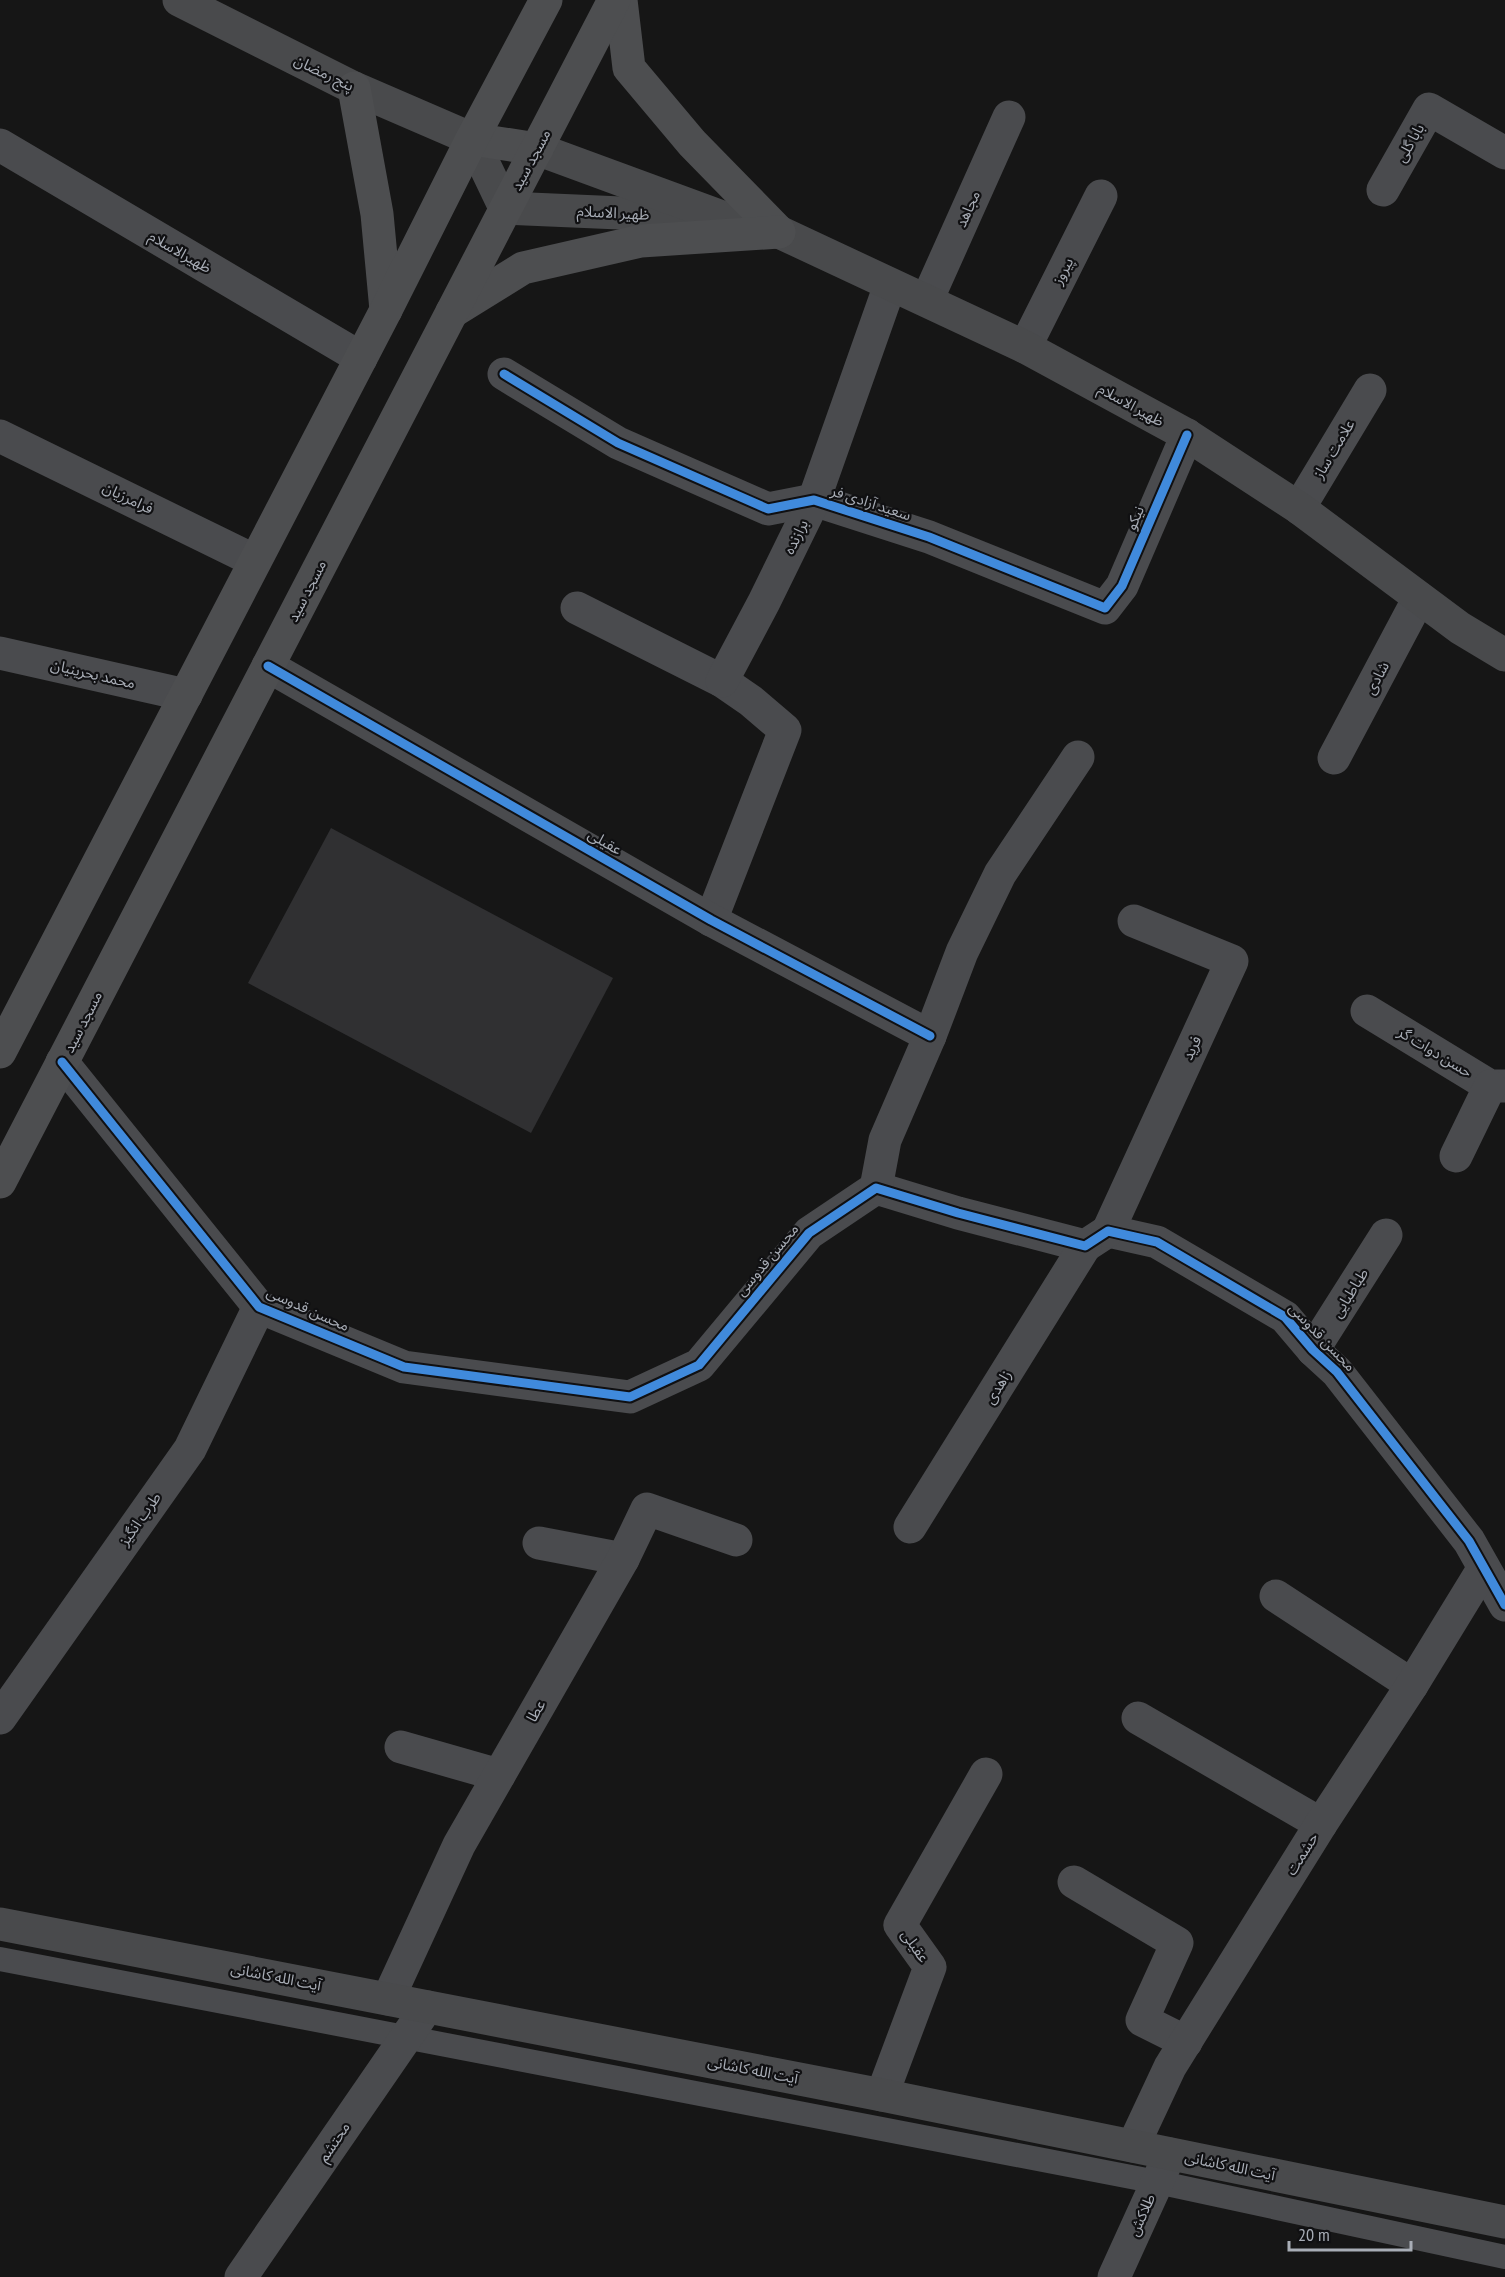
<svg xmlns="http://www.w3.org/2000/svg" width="1505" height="2277" font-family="'PT Sans Narrow','Noto Sans Arabic',sans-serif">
<rect width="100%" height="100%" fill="#161616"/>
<!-- building -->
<path fill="#303032" d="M331 828 613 978 531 1133 248 983Z"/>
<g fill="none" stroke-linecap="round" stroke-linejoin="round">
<!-- service -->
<path stroke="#4a4b4e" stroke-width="24" d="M0 1959 1157 2182 1505 2257"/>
<!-- minor -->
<g stroke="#4a4b4e" stroke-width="33">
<path d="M0 145 361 358"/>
<path d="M1383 190 1429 109 1505 153"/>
<path d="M927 300 1009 117"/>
<path d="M1025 347 1101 196"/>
<path d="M504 374 618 443 768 509 814 500 929 537 1105 608 1122 586 1187 435"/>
<path d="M0 436 255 561"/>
<path d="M1299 508 1370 390"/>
<path d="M577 608 722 681 751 701 785 730 711 920"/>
<path d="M0 653 186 695"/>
<path d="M268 666 711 920 930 1036"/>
<path d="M722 681 764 602 814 500 890 285"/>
<path d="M1334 758 1419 598"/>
<path d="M1367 1011 1490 1086H1505"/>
<path d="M62 1062 259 1307 404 1367 630 1397 699 1365 809 1233 876 1188 958 1213 1085 1246 1108 1231 1157 1242 1285 1317 1313 1350 1337 1372 1469 1541 1505 1605"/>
<path d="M1456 1156 1490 1086"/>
<path d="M876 1188 885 1140 930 1036 962 952 1000 874 1078 757"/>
<path d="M1108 1231 1232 961 1134 921"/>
<path d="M1313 1350 1386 1235"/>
<path d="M910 1527 1085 1246"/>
<path d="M539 1543 623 1559"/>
<path d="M1276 1596 1412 1685"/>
<path d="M0 1718 190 1449 259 1307"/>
<path d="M1138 1718 1321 1824"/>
<path d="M401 1747 499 1775"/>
<path d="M1074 1882 1177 1943 1142 2020 1186 2042"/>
<path d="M388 1999 459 1845 623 1559 647 1509 736 1540"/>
<path d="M882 2095 930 1967 900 1925 986 1774"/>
<path d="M1133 2146 1170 2067 1321 1824 1412 1685 1483 1569"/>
<path d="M241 2277 427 2007"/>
<path d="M1114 2277 1170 2154"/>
</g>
<!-- secondary -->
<g stroke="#494a4c" stroke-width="33">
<path d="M179 0 354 88 472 139 505 208 690 216"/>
<path d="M537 149 722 217 779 232 1025 347 1187 435 1299 508 1460 628 1505 655"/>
<path d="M0 1924 882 2095 1505 2222"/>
</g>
<!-- primary -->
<g stroke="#4d4e50" stroke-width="33">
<path d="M621 0 629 68 692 143 779 232"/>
<path d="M354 88 377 214 386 310"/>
<path d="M472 139 537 149"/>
<path d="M452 312 523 268 641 241 779 232"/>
<path d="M0 1052 386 310 472 139 546 0"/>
<path d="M0 1182 614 0"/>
</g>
<!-- cycleway casing -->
<g stroke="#101012" stroke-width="13">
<g id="cycleway">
<path d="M504 374 618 443 768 509 814 500 929 537 1105 608 1122 586 1187 435"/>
<path d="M268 666 711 920 930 1036"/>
<path d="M62 1062 259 1307 404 1367 630 1397 699 1365 809 1233 876 1188 958 1213 1085 1246 1108 1231 1157 1242 1285 1317 1313 1350 1337 1372 1469 1541 1505 1605"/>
</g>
</g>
<!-- cycleway -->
<use href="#cycleway" stroke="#408adc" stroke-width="9"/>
</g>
<g text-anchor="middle" stroke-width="4.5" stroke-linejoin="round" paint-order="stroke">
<!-- street labels -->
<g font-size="15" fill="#a8adb6" stroke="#101012">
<text transform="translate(324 73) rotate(26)" y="5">پنج رمضان</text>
<text transform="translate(1410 143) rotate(-60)" y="5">بابا گلی</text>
<text transform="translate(531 160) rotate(-62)" y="5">مسجد سید</text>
<text transform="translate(968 209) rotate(-66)" y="5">مجاهد</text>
<text transform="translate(613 213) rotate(3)" y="5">ظهیر الاسلام</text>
<text transform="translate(180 252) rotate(30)" y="5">ظهیرالاسلام</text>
<text transform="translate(1063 271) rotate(-63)" y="5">پیروز</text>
<text transform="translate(1131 405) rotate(29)" y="5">ظهیر الاسلام</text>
<text transform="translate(1334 449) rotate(-59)" y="5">علامت ساز</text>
<text transform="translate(128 498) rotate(26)" y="5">فرامرزیان</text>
<text transform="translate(871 503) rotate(18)" y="5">سعید آزادی فر</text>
<text transform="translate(1135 518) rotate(-67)" y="5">نیکو</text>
<text transform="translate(796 537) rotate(-64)" y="5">برازنده</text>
<text transform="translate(307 591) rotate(-63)" y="5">مسجد سید</text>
<text transform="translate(93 674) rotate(13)" y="5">محمد بحرینیان</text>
<text transform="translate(1377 678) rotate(-62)" y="5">شادی</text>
<text transform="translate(605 842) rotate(30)" y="5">عقیلی</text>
<text transform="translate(83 1022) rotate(-63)" y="5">مسجد سید</text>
<text transform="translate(1192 1048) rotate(-65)" y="5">فرید</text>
<text transform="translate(1435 1052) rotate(31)" y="5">حسن دوات گر</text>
<text transform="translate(767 1260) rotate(-50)" y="5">محسن قدوسی</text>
<text transform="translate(1350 1293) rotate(-58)" y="5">طباطبایی</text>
<text transform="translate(308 1309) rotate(24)" y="5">محسن قدوسی</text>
<text transform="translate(1322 1337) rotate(46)" y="5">محسن قدوسی</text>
<text transform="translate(998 1387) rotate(-58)" y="5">زاهدی</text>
<text transform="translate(140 1519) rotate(-55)" y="5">طرب انگیز</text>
<text transform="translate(536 1711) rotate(-60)" y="5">عطا</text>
<text transform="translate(1302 1854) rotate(-58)" y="5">حشمت</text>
<text transform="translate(915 1946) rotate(55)" y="5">عقیلی</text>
<text transform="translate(276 1977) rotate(11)" y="5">آیت الله کاشانی</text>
<text transform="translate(753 2070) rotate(11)" y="5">آیت الله کاشانی</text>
<text transform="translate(334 2142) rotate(-56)" y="5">محتشم</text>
<text transform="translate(1230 2166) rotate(12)" y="5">آیت الله کاشانی</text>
<text transform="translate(1142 2215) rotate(-66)" y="5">طلاکش</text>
</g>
</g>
<!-- scale -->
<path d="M1289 2241v9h122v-9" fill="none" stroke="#a8adb6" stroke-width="3"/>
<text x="1298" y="2241" font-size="18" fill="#a8adb6" stroke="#101012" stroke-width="4.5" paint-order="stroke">20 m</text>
</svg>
